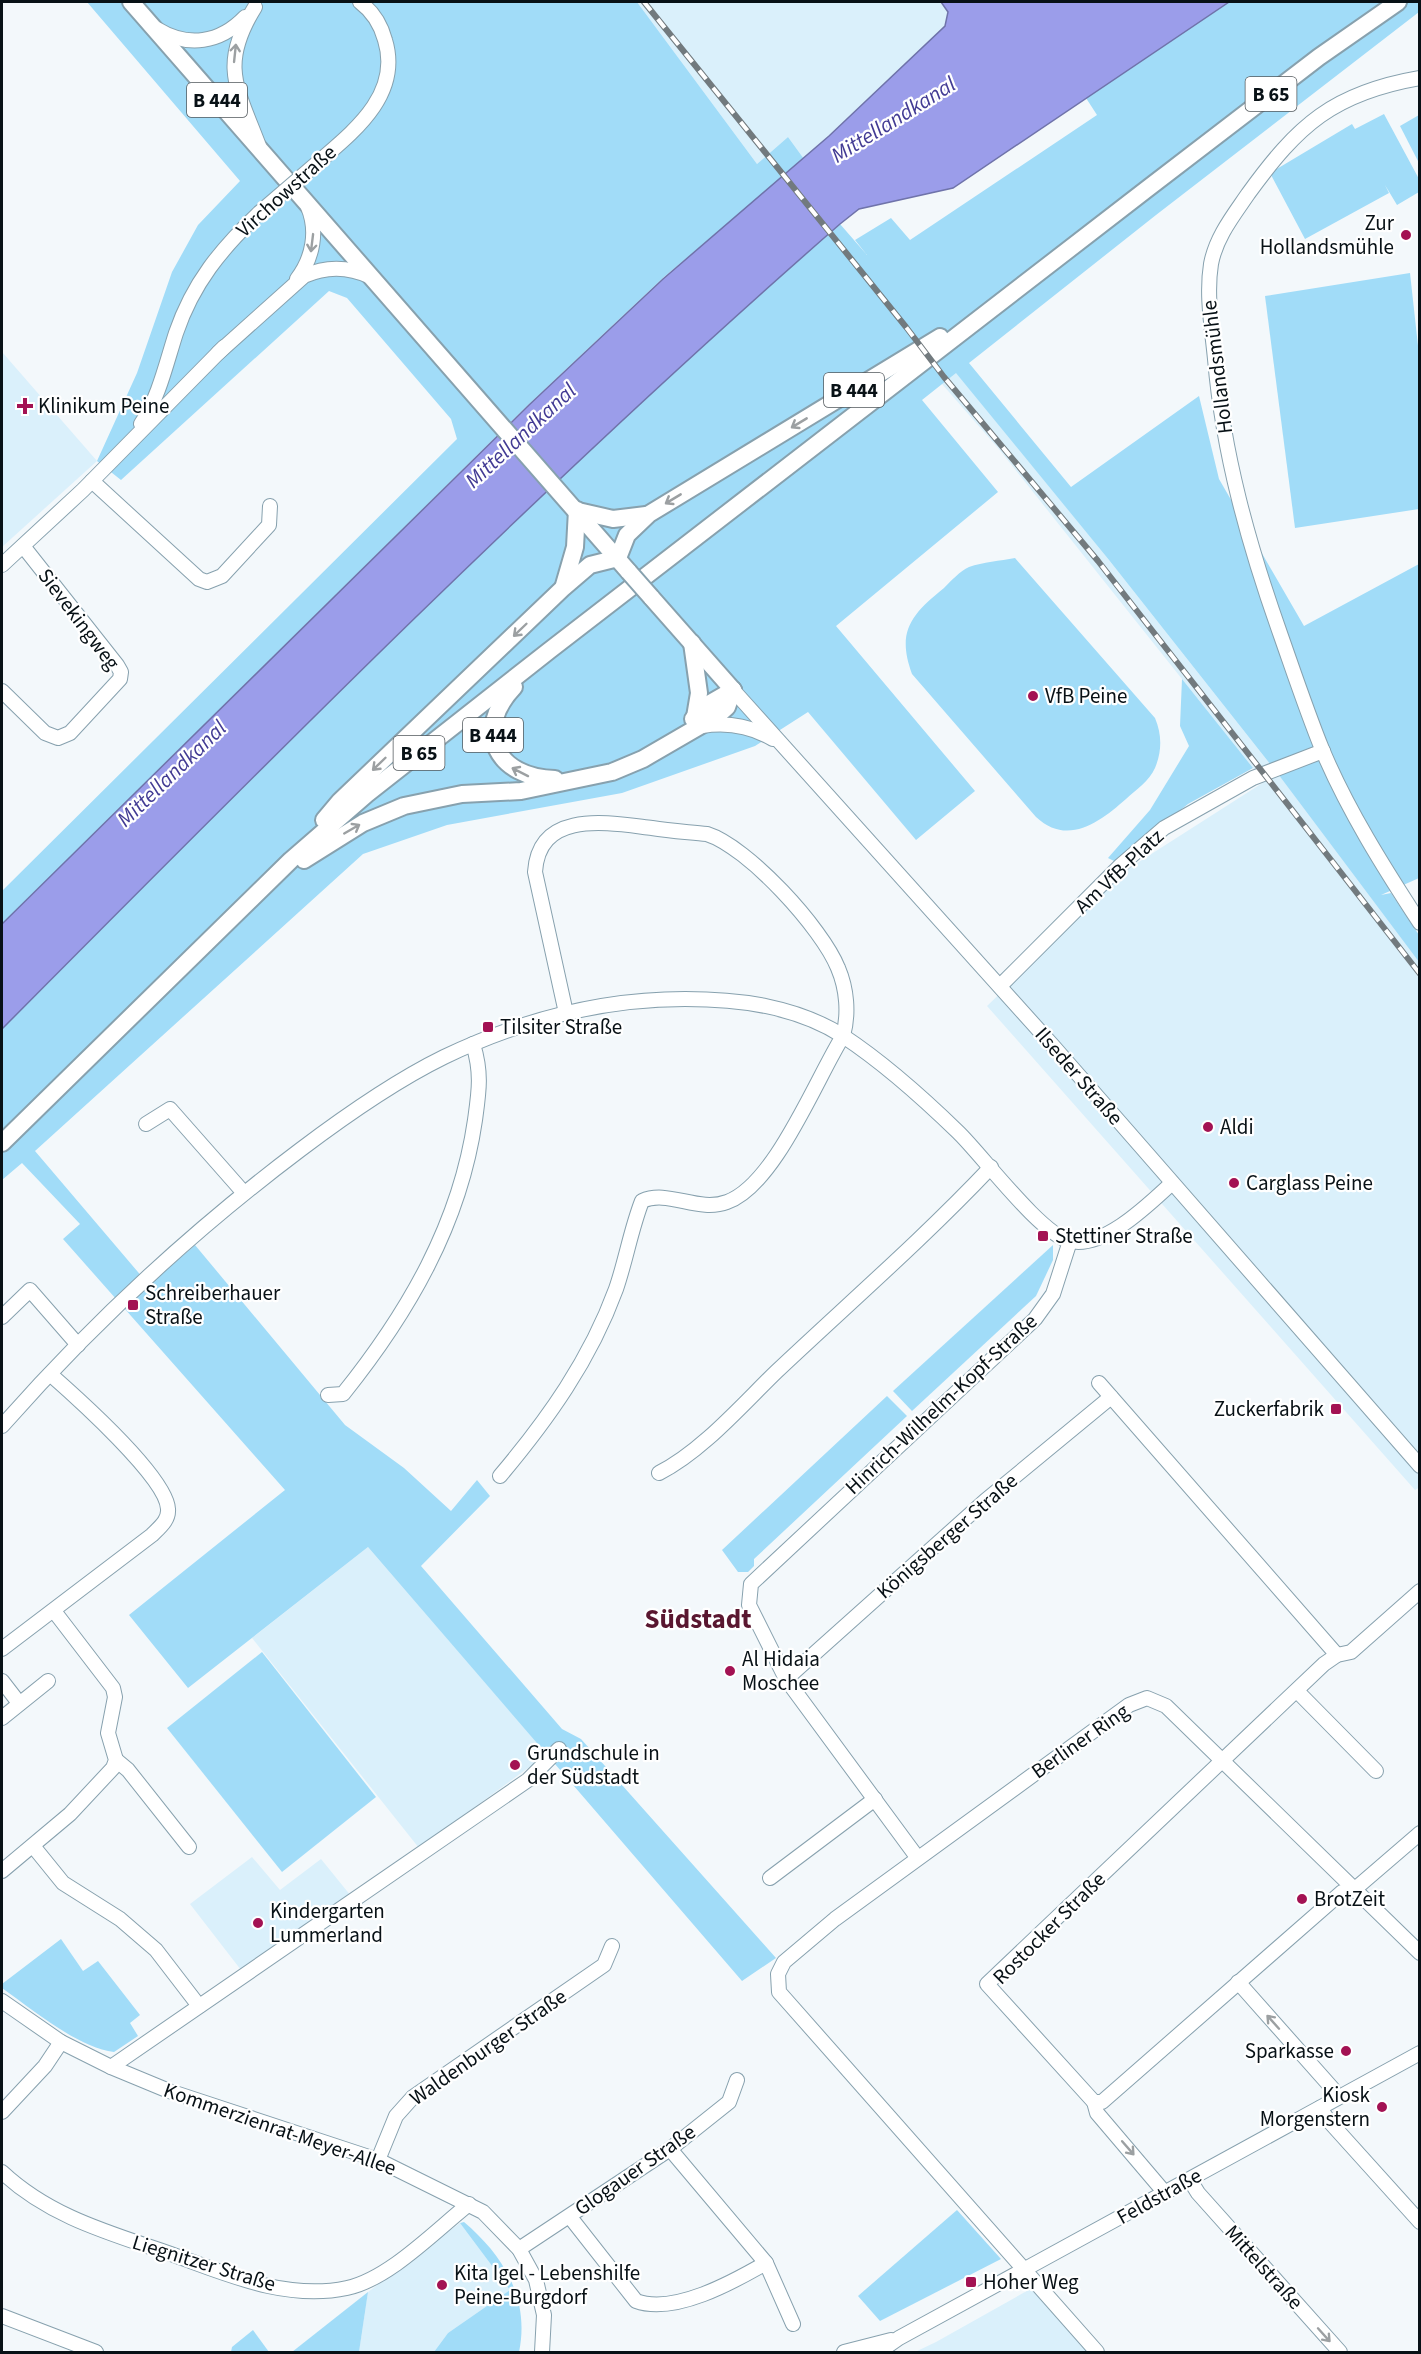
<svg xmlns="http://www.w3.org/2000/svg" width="1421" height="2354" font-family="'Source Sans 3',sans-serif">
<rect width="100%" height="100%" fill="#f3f8fb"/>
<!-- built -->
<g fill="#daf0fb">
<path d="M637 2H941L947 9 948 18 945 26 804 159 788 137 757 164Z"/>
<path d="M2 352 97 461 2 547Z"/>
<path d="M956 372 1109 560 1278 774 1419 962 1420 1487 1415 1490 987 1006 1131 867 1264 782 998 448 942 384Z"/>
<path d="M368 1547 547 1754 419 1848 252 1638Z"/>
<path d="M252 1857 280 1890 321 1859 351 1896 241 1970 190 1904Z"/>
<path d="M460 2223 510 2290 448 2333 434 2352H359L368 2292Z"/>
<path d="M1032 2288 1088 2352H915L936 2342Z"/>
</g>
<!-- green -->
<g fill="#a1dcf8">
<path d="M87 2H637L757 164 788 137 804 159 664 277 528 405 2 924V891L457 439 451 419 347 298 329 291 121 480 97 461 137 373 172 272 198 225 240 181Z"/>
<path d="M1229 2H1419V12L1156 215 969 363 1071 487 1199 396 1219 479 1304 626 1419 564V878L1381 895 1391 893 1419 935V962L1278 774 1109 560 956 373 922 400 998 492 836 626 975 791 916 840 808 712 755 746 622 793 447 825 363 854 35 1151 149 1285 195 1245 345 1425 404 1468 451 1511 477 1480 490 1496 421 1566 562 1729 581 1739 776 1958 742 1981 368 1547 188 1688 129 1615 285 1490 63 1239 80 1224 22 1163 2 1180V1029C275 754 548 479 840 224L867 255 855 240 891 218 910 240 1097 115 1086 98Z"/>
<path d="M1384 114 1419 179V192L1397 205 1385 185 1389 193 1305 239 1270 173 1352 124 1355 129Z"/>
<path d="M1419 115V163L1400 126Z"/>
<path d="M1410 273 1420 364 1419 509 1295 528 1265 296Z"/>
<path d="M1015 558 1155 718C1162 735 1162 751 1155 768 1149 781 1137 789 1126 799 1101 821 1068 847 1036 817L912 674C896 631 912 614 944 588 951 581 960 571 969 567 983 562 1000 561 1015 558Z"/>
<path d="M1182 679 1253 768 1188 804 1116 862 1108 858 1150 810 1189 746 1180 726Z"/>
<path d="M1053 1245V1260L1036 1296 912 1411 893 1391Z"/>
<path d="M887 1396 907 1416 754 1559V1566L748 1572H738L722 1550Z"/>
<path d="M262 1652 376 1797 282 1872 167 1728Z"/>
<path d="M61 1939 83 1971 98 1961 140 2015 130 2023 138 2036 114 2052C77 2047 33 2010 2 1988V1984Z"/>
<path d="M957 2210 1001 2259 880 2321 858 2296Z"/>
<path d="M464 2222C504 2256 530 2299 519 2352H434L448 2333 510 2290 460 2223Z"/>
<path d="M368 2292 359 2352H292Z"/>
<path d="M253 2330 269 2352H231L232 2347Z"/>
</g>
<!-- water -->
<path fill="#9b9dea" stroke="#6f73aa" stroke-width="1.5" d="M941 2H1229L953 188 859 209 840 224C548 479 275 754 2 1029V924L529 405 663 279 829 136 945 26 948 12Z"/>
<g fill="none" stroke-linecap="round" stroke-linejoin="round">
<!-- minor casing -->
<g stroke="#87a1ae" stroke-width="16">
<g id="minor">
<path d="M255 7C219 65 237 88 259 146"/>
<path d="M157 29C188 48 220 43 245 17"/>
<path d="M1420 78C1333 93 1298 125 1248 194 1233 216 1216 237 1211 264 1206 295 1212 328 1215 359 1223 454 1249 546 1281 636 1294 673 1307 712 1322 749 1347 809 1384 868 1420 923"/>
<path d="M323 158C358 128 401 92 385 40 381 25 372 11 360 2"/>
<path d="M297 279C313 258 318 231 308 207"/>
<path d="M218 353 304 276C326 266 348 266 371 277"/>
<path d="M141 424C159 397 166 364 176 333 193 283 221 249 259 213"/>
<path d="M92 481 199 579 207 582 222 576 269 525 270 506"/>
<path d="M2 565 83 490 224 347"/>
<path d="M733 690 1054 1047 1420 1466"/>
<path d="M2 691 45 733 58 738 70 733 120 679 121 672 117 665 23 546"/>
<path d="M702 726C727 722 751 726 773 739"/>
<path d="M1000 986 1121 865 1164 828 1253 778 1323 751"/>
<path d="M146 1124 170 1109 244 1193"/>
<path d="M2 1317 30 1290 78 1345"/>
<path d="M1099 1383 1337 1655"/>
<path d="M328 1395 343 1394C408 1313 460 1224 475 1120 479 1091 482 1073 473 1044"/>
<path d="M2 1426C92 1324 191 1232 300 1150 345 1116 393 1082 444 1057 519 1021 601 999 685 999 739 999 796 1006 843 1036 884 1063 923 1098 958 1132 982 1155 1041 1235 1070 1241 1104 1249 1149 1204 1172 1183"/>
<path d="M659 1473C701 1452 742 1405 776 1372 848 1304 923 1239 991 1167"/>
<path d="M500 1476C548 1419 590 1360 616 1289 626 1260 631 1229 642 1201 668 1189 698 1213 727 1202 775 1185 816 1079 843 1036 849 1014 847 989 838 968 822 928 748 847 707 834 689 832 670 831 652 828 609 823 539 809 535 872L566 1013"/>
<path d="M1420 1591 1351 1652 1337 1655 1324 1664 987 1984 1094 2102H1102L1342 1892 1355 1889 1420 1833"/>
<path d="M2 1649 152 1535C160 1527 169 1520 168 1509 167 1478 75 1396 50 1374"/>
<path d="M786 1679 985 1501 1111 1397"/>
<path d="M2 1681 19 1703"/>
<path d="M1297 1691 1376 1771"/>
<path d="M2 1718 48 1681"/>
<path d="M116 1760 128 1770 189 1847"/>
<path d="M33 1846 63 1883 120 1919 156 1950 199 2006"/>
<path d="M917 1857 786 1679 749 1605 751 1584 1035 1319 1053 1294 1070 1241"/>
<path d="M2 1871 70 1814 113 1768 116 1760 108 1733 115 1697 113 1688 54 1611"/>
<path d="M770 1878 875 1799"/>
<path d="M1238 1982 1332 2088 1337 2098"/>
<path d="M2 2001 61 2042 111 2067 169 2091 378 2160 483 2212 519 2249 536 2280 544 2315 542 2352"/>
<path d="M111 2067 528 1780 559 1749"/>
<path d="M1094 2102 1097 2113 1165 2193"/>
<path d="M1320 2108 1328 2120 1420 2222"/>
<path d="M2 2112 45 2066 61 2042"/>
<path d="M670 2149 766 2263 793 2324"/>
<path d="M378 2160 396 2116 413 2097 604 1965 612 1946"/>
<path d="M2 2172C50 2217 110 2233 171 2254 227 2274 286 2301 347 2288 389 2279 435 2231 469 2204"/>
<path d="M1190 2180 1198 2193 1340 2352"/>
<path d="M570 2217 636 2301C674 2315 733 2282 766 2263"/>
<path d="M519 2249 670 2149 729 2102 737 2080"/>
<path d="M2 2316 96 2352"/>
<path d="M844 2352 891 2340"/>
<path d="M879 2352 899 2338 1420 2053"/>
<path d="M1097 2352 779 1992 778 1974 784 1962 835 1919 1129 1705 1147 1698 1166 1706 1420 1953"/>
</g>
</g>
<!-- major casing -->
<g stroke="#87a1ae" stroke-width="20">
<g id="major">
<path d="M131 2 629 572"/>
<path d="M578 511 613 519 646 515"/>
<path d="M618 558 627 535 649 514 940 337"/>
<path d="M564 585 575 547 577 510"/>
<path d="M651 597 733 690"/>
<path d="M692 643 699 693 695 717"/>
<path d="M514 687C472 731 497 778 555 779"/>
<path d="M693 719 707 705 733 690"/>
<path d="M324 820 340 801 562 589 590 565 618 558"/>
<path d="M304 860 363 823 404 806 462 794 521 791 612 772 643 759 717 716 727 707 733 690"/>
<path d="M2 1143 291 860 367 794 550 650 1147 189 1319 57 1398 2"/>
</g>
</g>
<!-- minor -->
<use href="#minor" stroke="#fff" stroke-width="14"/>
<!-- major -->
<use href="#major" stroke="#fff" stroke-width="16"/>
<!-- rail casing -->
<g stroke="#727a7e" stroke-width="6">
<path id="rail" d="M644 2 906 327 944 377 1098 561 1420 974"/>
</g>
<!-- rail -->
<use href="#rail" stroke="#fff" stroke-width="4" stroke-dasharray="11" stroke-linecap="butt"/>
<!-- minor-bridge casing -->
<g stroke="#87a1ae" stroke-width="16" stroke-linecap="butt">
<path id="minor-bridge" d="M259 213 323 158"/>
</g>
<!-- major-bridge casing -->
<g stroke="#87a1ae" stroke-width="20" stroke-linecap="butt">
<path id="major-bridge" d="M629 572 651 597"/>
</g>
<!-- minor-bridge -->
<use href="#minor-bridge" stroke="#fff" stroke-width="14"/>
<!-- major-bridge -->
<use href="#major-bridge" stroke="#fff" stroke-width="16"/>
</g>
<!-- one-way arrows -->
<defs><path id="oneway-shaft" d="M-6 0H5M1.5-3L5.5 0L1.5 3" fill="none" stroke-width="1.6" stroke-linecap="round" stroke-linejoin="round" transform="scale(1.5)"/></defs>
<g stroke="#9ca0a2">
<use href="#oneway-shaft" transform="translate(235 53) rotate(-84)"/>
<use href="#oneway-shaft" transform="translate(312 243) rotate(97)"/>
<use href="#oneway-shaft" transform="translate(799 423) rotate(149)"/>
<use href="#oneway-shaft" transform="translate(673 499) rotate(149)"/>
<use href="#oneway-shaft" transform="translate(520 630) rotate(136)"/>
<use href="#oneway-shaft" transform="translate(379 764) rotate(136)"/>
<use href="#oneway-shaft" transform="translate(520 772) rotate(-153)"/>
<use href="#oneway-shaft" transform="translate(352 829) rotate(-30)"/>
<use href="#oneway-shaft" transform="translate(1273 2022) rotate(-132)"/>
<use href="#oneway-shaft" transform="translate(1128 2148) rotate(49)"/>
<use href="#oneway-shaft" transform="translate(1324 2335) rotate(48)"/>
</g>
<!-- markers -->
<g fill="#a31253" stroke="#fff" stroke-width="2">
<circle cx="1406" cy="235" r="6"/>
<path d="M22 397h6v6h6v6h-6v6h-6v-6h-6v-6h6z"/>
<circle cx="1033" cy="696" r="6"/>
<rect x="482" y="1021" width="12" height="12" rx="3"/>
<circle cx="1208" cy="1127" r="6"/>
<circle cx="1234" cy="1183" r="6"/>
<rect x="1037" y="1230" width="12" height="12" rx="3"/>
<rect x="127" y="1299" width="12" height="12" rx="3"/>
<rect x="1330" y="1403" width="12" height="12" rx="3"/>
<circle cx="730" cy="1671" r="6"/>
<circle cx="515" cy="1765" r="6"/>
<circle cx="1302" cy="1899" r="6"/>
<circle cx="258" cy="1923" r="6"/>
<circle cx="1346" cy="2051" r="6"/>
<circle cx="1382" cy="2107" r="6"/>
<rect x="965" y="2276" width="12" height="12" rx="3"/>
<circle cx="442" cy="2285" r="6"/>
</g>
<g text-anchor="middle" stroke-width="4.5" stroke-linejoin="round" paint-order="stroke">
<!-- shield labels -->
<g fill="#fff" stroke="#52585c" stroke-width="1.5">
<rect x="1245.5" y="77" width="51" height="34" rx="4.5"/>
<rect x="187" y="83" width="60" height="34" rx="4.5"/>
<rect x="824" y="373" width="60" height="34" rx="4.5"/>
<rect x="463" y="718" width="60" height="34" rx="4.5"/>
<rect x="393.5" y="736" width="51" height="34" rx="4.5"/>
</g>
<g font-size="20" font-weight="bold" fill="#081116">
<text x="1271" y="101">B 65</text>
<text x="217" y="107">B 444</text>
<text x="854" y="397">B 444</text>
<text x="493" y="742">B 444</text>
<text x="419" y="760">B 65</text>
</g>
<!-- street labels -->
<g font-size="21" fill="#081116" stroke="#fff">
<text transform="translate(286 191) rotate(-42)" y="7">Virchowstraße</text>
<text transform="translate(1217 367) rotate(-97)" y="7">Hollandsmühle</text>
<text transform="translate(79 619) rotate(53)" y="7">Sievekingweg</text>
<text transform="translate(1119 871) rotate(-43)" y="7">Am VfB-Platz</text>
<text transform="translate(1079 1076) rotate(49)" y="7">Ilseder Straße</text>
<text transform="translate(941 1404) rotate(-43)" y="7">Hinrich-Wilhelm-Kopf-Straße</text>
<text transform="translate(947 1536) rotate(-41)" y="7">Königsberger Straße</text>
<text transform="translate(1080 1741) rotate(-35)" y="7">Berliner Ring</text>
<text transform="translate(1049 1928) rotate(-45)" y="7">Rostocker Straße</text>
<text transform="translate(488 2047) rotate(-35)" y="7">Waldenburger Straße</text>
<text transform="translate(280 2129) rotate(19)" y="7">Kommerzienrat-Meyer-Allee</text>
<text transform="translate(635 2170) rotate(-35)" y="7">Glogauer Straße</text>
<text transform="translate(1159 2196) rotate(-29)" y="7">Feldstraße</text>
<text transform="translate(204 2263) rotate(17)" y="7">Liegnitzer Straße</text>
<text transform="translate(1264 2267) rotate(48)" y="7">Mittelstraße</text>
</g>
<!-- poi labels -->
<g font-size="21" fill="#081116" stroke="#fff" text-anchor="start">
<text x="1394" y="230" text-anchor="end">Zur<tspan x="1394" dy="24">Hollandsmühle</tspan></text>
<text x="38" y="413">Klinikum Peine</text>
<text x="1045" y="703">VfB Peine</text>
<text x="500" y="1034">Tilsiter Straße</text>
<text x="1220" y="1134">Aldi</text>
<text x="1246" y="1190">Carglass Peine</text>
<text x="1055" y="1243">Stettiner Straße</text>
<text x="145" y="1300">Schreiberhauer<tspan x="145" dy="24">Straße</tspan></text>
<text x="1324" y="1416" text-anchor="end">Zuckerfabrik</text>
<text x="742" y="1666">Al Hidaia<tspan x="742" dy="24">Moschee</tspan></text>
<text x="527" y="1760">Grundschule in<tspan x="527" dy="24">der Südstadt</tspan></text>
<text x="1314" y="1906">BrotZeit</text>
<text x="270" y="1918">Kindergarten<tspan x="270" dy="24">Lummerland</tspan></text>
<text x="1334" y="2058" text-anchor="end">Sparkasse</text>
<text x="1370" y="2102" text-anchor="end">Kiosk<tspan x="1370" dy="24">Morgenstern</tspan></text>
<text x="454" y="2280">Kita Igel - Lebenshilfe<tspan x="454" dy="24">Peine-Burgdorf</tspan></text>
<text x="983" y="2289">Hoher Weg</text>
</g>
<!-- water labels -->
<g font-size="22" font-style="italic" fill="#423b94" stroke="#fff">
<text transform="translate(893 119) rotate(-32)" y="8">Mittellandkanal</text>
<text transform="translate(520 435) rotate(-43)" y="8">Mittellandkanal</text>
<text transform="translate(171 773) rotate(-44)" y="8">Mittellandkanal</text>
</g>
<!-- district labels -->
<g font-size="27" font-weight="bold" fill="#5a1730" stroke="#fff">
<text x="698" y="1628">Südstadt</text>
</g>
</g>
<!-- border -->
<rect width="1421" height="2354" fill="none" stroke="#081116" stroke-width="6"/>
</svg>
